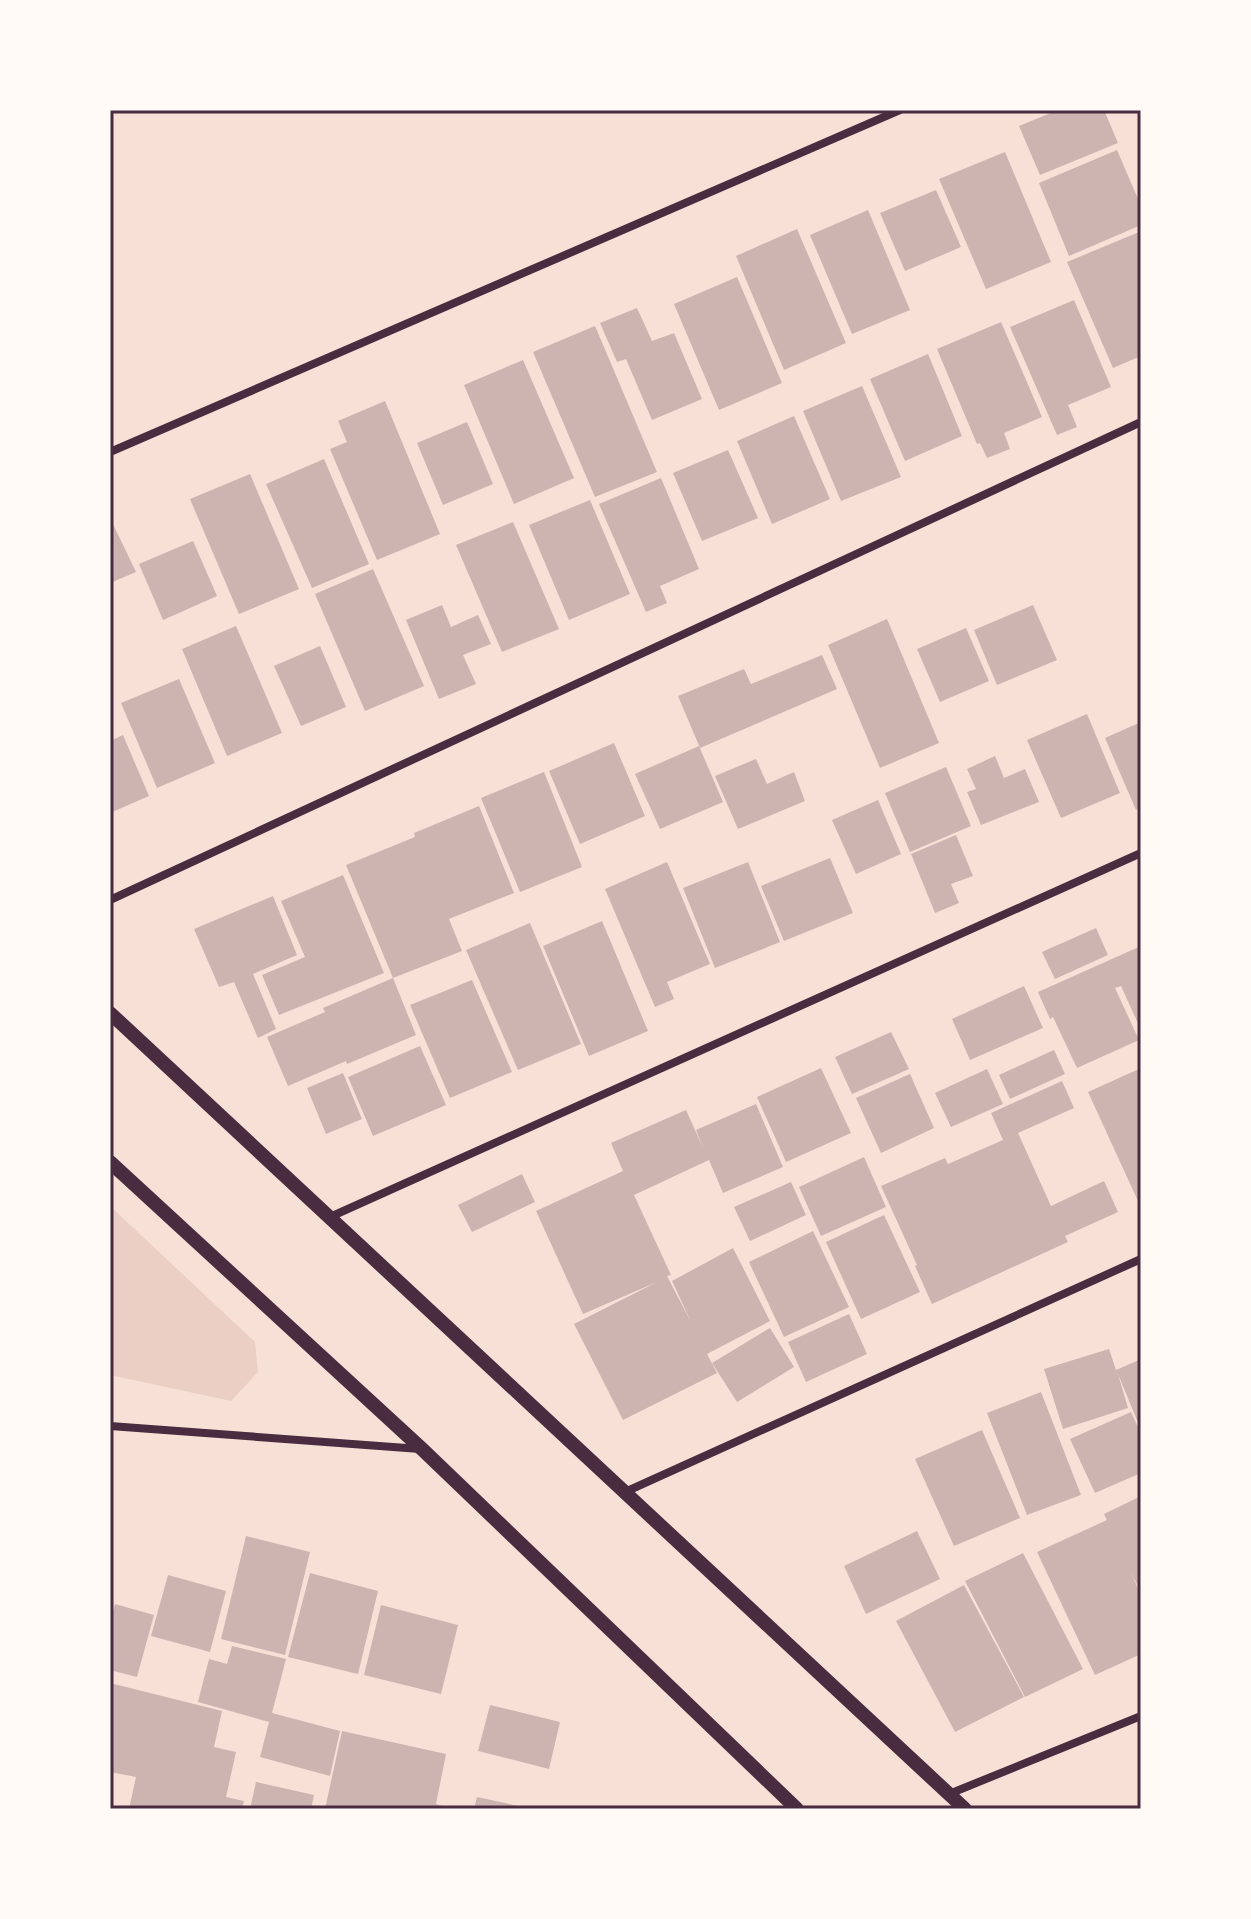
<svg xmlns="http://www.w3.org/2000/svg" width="1251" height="1919" font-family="Rubik,sans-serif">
<rect width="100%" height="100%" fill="#f7e1d7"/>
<!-- green -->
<path fill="#ebcfc5" d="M110 1206 255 1342 258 1372 231 1401 110 1375Z"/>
<!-- building -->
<g fill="#ccb4b1">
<path d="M1058 110H1104L1118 143 1040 175 1019 126Z"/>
<path d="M1117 150 1141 206V225L1069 256 1039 183Z"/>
<path d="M1005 152 1051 262 986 289 939 179Z"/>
<path d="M936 190 961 247 905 271 880 213Z"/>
<path d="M868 210 910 310 852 334 810 235Z"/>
<path d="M797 229 846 343 784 370 736 256Z"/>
<path d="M1139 232 1141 238V356L1113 368 1067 262Z"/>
<path d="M737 277 782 383 719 410 674 304Z"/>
<path d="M1074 300 1111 387 1068 405 1077 427 1057 435 1010 327Z"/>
<path d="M637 308 652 341 674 333 702 399 652 420 626 359 617 362 600 323Z"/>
<path d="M1001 322 1042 417 1004 433 1010 449 987 458 980 443 977 444 937 349Z"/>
<path d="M595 326 657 472 595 497 533 352Z"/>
<path d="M928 354 962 436 905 461 870 379Z"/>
<path d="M523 360 574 478 514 504 464 385Z"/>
<path d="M862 386 901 477 841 501 803 411Z"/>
<path d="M385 401 440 534 377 560 330 449 347 442 338 421Z"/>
<path d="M794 416 830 499 772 524 737 441Z"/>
<path d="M467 422 493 484 443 505 417 443Z"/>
<path d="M728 450 758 518 702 541 673 473Z"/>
<path d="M324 459 369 564 312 588 266 484Z"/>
<path d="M250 474 299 589 239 614 190 499Z"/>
<path d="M661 478 699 569 660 586 667 603 646 612 599 504Z"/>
<path d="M590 500 630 594 569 620 529 525Z"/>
<path d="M110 518 136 572 110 583Z"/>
<path d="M513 522 559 629 502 652 456 545Z"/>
<path d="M193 541 217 596 163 620 139 564Z"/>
<path d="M373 569 424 686 365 711 315 594Z"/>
<path d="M442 605 451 627 478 615 491 644 463 655 476 684 439 699 406 620Z"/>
<path d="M1033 605 1057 660 997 685 974 630Z"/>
<path d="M887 619 939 743 880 768 828 645Z"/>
<path d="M236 626 282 733 227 756 182 649Z"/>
<path d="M966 628 989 681 940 702 917 649Z"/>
<path d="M320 646 346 707 301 726 274 666Z"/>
<path d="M822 655 837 689 700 748 678 696 744 669 751 684Z"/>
<path d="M179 679 215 763 157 788 121 703Z"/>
<path d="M1087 714 1120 793 1061 818 1027 740Z"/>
<path d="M1141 722V808L1136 810 1105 738Z"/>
<path d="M123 735 149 796 110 813V741Z"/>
<path d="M614 743 645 816 580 844 549 771Z"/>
<path d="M699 746 723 802 660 829 635 774Z"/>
<path d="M995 756 1004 778 1025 769 1039 802 981 825 967 792 976 789 967 769Z"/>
<path d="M756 759 767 784 794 772 805 801 738 829 715 776Z"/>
<path d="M946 767 971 826 910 852 885 793Z"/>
<path d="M544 772 582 867 520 892 481 798Z"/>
<path d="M878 800 901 854 856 874 832 820Z"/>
<path d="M479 806 514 893 449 919 462 951 393 978 346 865 415 837 414 833Z"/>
<path d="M956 835 973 876 951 884 959 903 935 913 911 854Z"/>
<path d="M830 858 853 913 784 941 761 886Z"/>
<path d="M667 862 710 964 667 982 674 999 655 1007 605 889Z"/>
<path d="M748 862 780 942 715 968 683 888Z"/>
<path d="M343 875 384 973 279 1015 262 975 305 957 281 901Z"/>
<path d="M273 896 297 955 253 974 276 1029 258 1038 234 982 219 987 194 929Z"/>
<path d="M602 921 648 1031 589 1056 543 946Z"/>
<path d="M530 923 581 1044 518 1070 466 950Z"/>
<path d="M1096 928 1108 955 1055 979 1042 952Z"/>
<path d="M1141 946V1030L1121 986 1115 988 1139 1040 1077 1068 1053 1017 1050 1019 1038 992Z"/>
<path d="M393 978 416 1035 347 1064 346 1061 288 1086 267 1037 325 1012 323 1008Z"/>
<path d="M472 980 512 1072 450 1098 410 1005Z"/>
<path d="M1024 986 1043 1028 970 1060 952 1019Z"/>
<path d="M891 1032 909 1069 852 1094 835 1057Z"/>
<path d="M420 1046 446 1105 373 1136 348 1077Z"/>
<path d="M1054 1050 1065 1074 1010 1099 999 1075Z"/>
<path d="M821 1068 851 1133 786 1162 757 1097Z"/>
<path d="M1141 1068V1199L1138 1201 1088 1092Z"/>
<path d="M987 1069 1003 1104 951 1127 935 1093Z"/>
<path d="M343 1073 362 1119 326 1134 307 1088Z"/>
<path d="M910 1074 934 1128 881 1153 856 1098Z"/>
<path d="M1062 1081 1074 1108 1018 1133 1051 1206 1104 1181 1118 1212 1065 1236 1068 1242 932 1304 915 1266 917 1265 881 1186 945 1158 948 1164 1003 1140 991 1113Z"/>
<path d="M756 1104 783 1167 723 1193 709 1160 634 1195 671 1275 667 1276 691 1322 672 1281 733 1248 770 1321 707 1354 717 1373 623 1420 574 1324 657 1282 583 1314 536 1211 623 1171 611 1143 686 1110 703 1148 696 1130Z"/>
<path d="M864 1157 886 1207 821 1236 799 1187Z"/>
<path d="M522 1174 535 1202 472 1232 458 1205Z"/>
<path d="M791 1182 806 1215 750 1241 734 1207Z"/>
<path d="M884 1215 920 1292 861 1319 826 1242Z"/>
<path d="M813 1231 849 1307 784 1337 749 1262Z"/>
<path d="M849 1314 867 1354 806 1382 788 1342Z"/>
<path d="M770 1328 794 1367 737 1402 712 1363Z"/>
<path d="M1109 1349 1116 1370 1141 1359V1430L1118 1374 1128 1408 1063 1429 1044 1369Z"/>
<path d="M1041 1392 1081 1495 1027 1515 987 1413Z"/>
<path d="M1131 1412 1141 1434V1473L1095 1493 1070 1439Z"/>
<path d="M982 1430 1020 1518 954 1546 915 1459Z"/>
<path d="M1141 1496V1592L1131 1573 1141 1595V1654L1095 1675 1037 1552 1107 1520 1104 1514Z"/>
<path d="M917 1531 940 1579 866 1614 844 1566Z"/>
<path d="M246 1536 310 1552 285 1655 221 1639Z"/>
<path d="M1023 1553 1083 1669 1025 1697 965 1581Z"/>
<path d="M310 1573 378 1591 358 1674 288 1657Z"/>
<path d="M168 1575 226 1591 210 1652 151 1636Z"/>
<path d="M964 1585 1024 1697 955 1732 896 1621Z"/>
<path d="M115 1604 154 1615 137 1677 110 1670V1623Z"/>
<path d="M381 1605 458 1625 441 1694 364 1675Z"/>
<path d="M232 1646 286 1659 272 1713 340 1731 330 1776 260 1757 269 1722 198 1702 209 1659 227 1664Z"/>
<path d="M110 1683 222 1711 214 1747 236 1752 226 1797 244 1801 242 1809H129L136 1777 110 1772Z"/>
<path d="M490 1705 560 1722 549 1769 478 1751Z"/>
<path d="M342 1731 446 1754 436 1804 452 1809H325Z"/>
<path d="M256 1782 314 1795 311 1809H250Z"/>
<path d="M477 1797 528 1808V1809H474Z"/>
</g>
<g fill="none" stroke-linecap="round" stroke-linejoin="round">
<!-- minor -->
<g stroke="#4a2c40" stroke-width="8">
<path d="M110 452 900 110"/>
<path d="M110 900 1141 422"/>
<path d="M330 1217 1141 853"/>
<path d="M110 1426 420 1449"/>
<path d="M625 1492 1141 1259"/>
<path d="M949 1794 1141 1716"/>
</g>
<!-- tertiary -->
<g stroke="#4a2c40" stroke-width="14">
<path d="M110 1013 965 1809"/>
<path d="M110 1162 422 1449 797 1809"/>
</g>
</g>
<!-- border -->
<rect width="1251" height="1919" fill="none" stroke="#fffaf5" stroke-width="224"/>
<rect x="112" y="112" width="1027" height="1695" fill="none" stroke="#4a2c40" stroke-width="3"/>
</svg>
